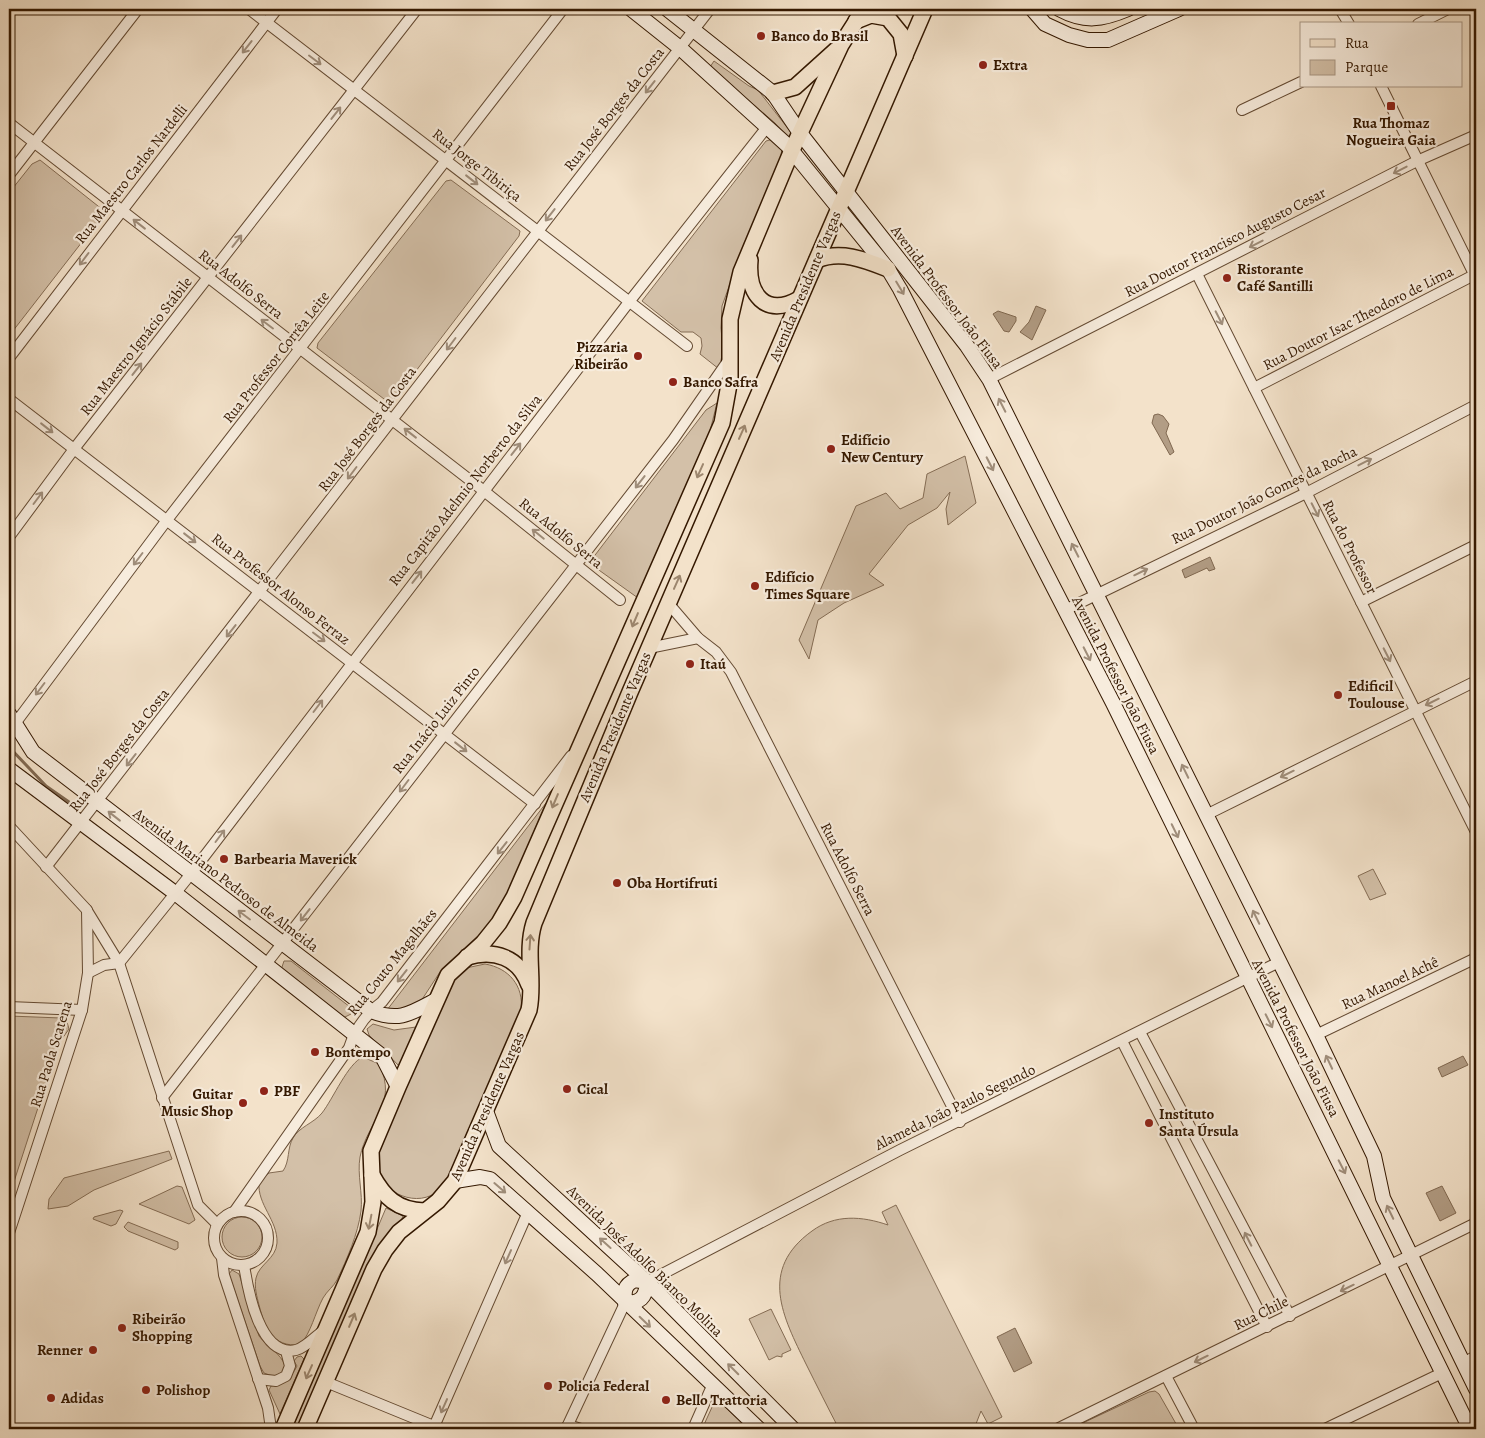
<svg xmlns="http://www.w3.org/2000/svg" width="1485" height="1438" font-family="Alegreya,serif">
<rect width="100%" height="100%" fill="#f3e2ca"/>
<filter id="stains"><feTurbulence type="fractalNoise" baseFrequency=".004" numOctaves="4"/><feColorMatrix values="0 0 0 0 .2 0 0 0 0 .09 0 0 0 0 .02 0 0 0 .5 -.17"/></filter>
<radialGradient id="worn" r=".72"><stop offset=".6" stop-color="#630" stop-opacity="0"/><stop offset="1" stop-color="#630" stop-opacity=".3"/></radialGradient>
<!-- green -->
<g fill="#d3c0a8" stroke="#846c54">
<path d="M714 61 749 86 758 90 793 135 791 141 775 123 710 67Z"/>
<path d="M777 138 782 146 781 157 744 245 722 306 721 328 723 351 719 369 700 354 702 346 701 338 693 332H681L642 301 766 141Z"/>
<path d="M40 160 103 210V215L9 336V193L32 164Z"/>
<path d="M451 180 520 231 519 236 393 401 388 402 317 348 318 343 446 181Z"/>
<path d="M717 403 708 439 638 598 589 563 706 410Z"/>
<path d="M965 456 976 503 948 525 946 509 950 492 937 508 908 525 869 574 884 585 844 603 818 620 809 659 799 640 856 506 886 493 900 509 923 498 927 474Z"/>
<path d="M546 803 502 907 487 928 469 948 440 972 421 1001 405 1010H387Z"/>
<path d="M1373 869 1386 894 1370 900 1358 876Z"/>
<path d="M284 961H291L350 1007 351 1014 343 1018 281 970Z"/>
<path d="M485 964C509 968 524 986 521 1010L451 1174C447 1179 444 1186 439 1190 419 1209 381 1194 377 1167 376 1161 378 1154 378 1148L447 987 466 968Z"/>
<path d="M9 1016 61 1018 67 1022 69 1029 59 1043 9 1197Z"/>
<path d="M373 1024 394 1030 416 1027 400 1067 369 1035 367 1029Z"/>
<path d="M363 1057 379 1064C399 1105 367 1121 360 1157 357 1175 363 1193 361 1211 358 1234 347 1259 337 1280 334 1286 327 1291 323 1298 315 1313 311 1333 300 1345 272 1347 265 1328 259 1305 257 1297 254 1287 256 1278 259 1264 276 1259 277 1243 278 1220 257 1205 259 1182L269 1173 283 1171C290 1161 287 1148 293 1138 299 1127 314 1123 322 1113 333 1099 348 1063 363 1057Z"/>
<path d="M169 1151 172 1159 94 1190 68 1206 48 1209 49 1199 64 1178Z"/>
<path d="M177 1186 182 1187 195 1220 189 1224 139 1204Z"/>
<path d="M896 1205 1002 1417 988 1424 981 1411 974 1429H839C828 1408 817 1386 806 1364 783 1317 758 1270 812 1231 835 1214 862 1216 888 1225L882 1212Z"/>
<path d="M386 1208 403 1216 401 1221 368 1264 297 1429H292Z"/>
<path d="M120 1210 123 1211 116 1224 111 1226 93 1219 94 1217Z"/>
<circle cx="242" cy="1237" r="20"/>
<path d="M128 1222 178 1242V1248L175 1250 128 1231 124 1227Z"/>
<path d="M232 1270 239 1274 259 1336C267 1347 281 1353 285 1366L283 1372 275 1377 264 1373 260 1366 229 1274Z"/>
<path d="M771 1309 791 1350 782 1354V1357L777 1356 769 1360 749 1319Z"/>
<path d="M301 1356 304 1359 280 1414 269 1390 271 1386C284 1384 291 1378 297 1366L294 1361 297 1357Z"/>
<path d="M1155 1391 1159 1394 1179 1429H1070L1149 1392Z"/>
<path d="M717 1402 721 1403 748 1429H702L713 1405Z"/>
</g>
<!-- water -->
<g fill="#b29d85" stroke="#806850">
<path d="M1036 306 1046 310 1032 340 1020 332 1029 322Z"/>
<path d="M998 311 1016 317V321L1009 332 1004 331 993 314Z"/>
<path d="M1158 414 1163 416 1169 424 1166 433 1174 452 1170 455 1152 423 1154 415Z"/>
<path d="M1210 557 1215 569 1209 571 1207 568 1185 578 1182 570Z"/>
<path d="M1463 1056 1468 1065 1442 1077 1438 1068Z"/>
<path d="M1442 1186 1456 1213 1440 1221 1426 1193Z"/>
<path d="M1015 1328 1032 1363 1014 1372 997 1337Z"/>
</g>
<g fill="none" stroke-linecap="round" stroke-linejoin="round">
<!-- stream -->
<path stroke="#806850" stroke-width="3" d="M9 747 46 786 69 802"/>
<!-- street casing -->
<g stroke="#644a32" stroke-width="12">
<g id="street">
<path d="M249 9 687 346"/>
<path d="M1340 9 1349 24"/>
<path d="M1418 24 1448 9"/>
<path d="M1381 86 1476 278"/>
<path d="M1242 110 1301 82"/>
<path d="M9 123 484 491 620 600"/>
<path d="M9 175 138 9"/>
<path d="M1197 274 1476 832"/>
<path d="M9 358 277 9"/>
<path d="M989 379 1417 161 1476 135"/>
<path d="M1254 388 1476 274"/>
<path d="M9 399 535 804"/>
<path d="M9 537 74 449 417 9"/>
<path d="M1361 602 1476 545"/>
<path d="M668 603 698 638 716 652 731 672 960 1122"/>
<path d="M1065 610 1306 493 1476 405"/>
<path d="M649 648 698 638"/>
<path d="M14 725 167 520 563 9"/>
<path d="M1206 815 1476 681"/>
<path d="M9 826 86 909 119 963 198 1205 217 1224"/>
<path d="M46 867 710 9"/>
<path d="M88 973 104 965 119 963 190 875 629 302 767 127"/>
<path d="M9 1007 82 1010"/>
<path d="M1140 1032 1290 1316"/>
<path d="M1316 1035 1476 958"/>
<path d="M1122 1041 1267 1327"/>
<path d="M162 1098 673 440 730 358"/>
<circle cx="241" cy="1238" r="27"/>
<path d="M234 1212 349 1048C355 1029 366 1014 382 1002L571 756"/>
<path d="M9 1233 82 1010 88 973 87 910"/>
<path d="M222 1258 224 1275 268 1408 271 1429"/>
<path d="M244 1265C248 1291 260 1358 296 1350 305 1348 316 1336 324 1330"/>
<path d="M647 1282 900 1150 1279 962"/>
<path d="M1463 1363 1476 1356"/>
<path d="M1166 1376 1194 1429"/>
<path d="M258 1379 276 1381 286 1376 290 1366 286 1351"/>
<path d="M326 1382 441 1429"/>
<path d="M568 1425 581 1429"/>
<path d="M433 1429 528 1212"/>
<path d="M566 1429 625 1303"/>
<path d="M693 1429 712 1386"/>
<path d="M1057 1429 1476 1223"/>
<path d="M1325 1429 1442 1373"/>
</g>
</g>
<!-- secondary casing -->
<g stroke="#341800" stroke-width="16">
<g id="secondary">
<path d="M631 9 680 48 788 146 888 269 900 289 1113 703 1470 1429"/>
<path d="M667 9 773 93 800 133 967 346 989 379 1316 1035 1374 1156 1383 1198 1476 1389"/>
<path d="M1032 9 1045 24 1069 35 1088 40H1108L1179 9"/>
<path d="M1059 9C1085 23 1102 20 1128 9"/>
<path d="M9 714 33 752 371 1011C399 1022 410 1014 436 1000"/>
<path d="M9 769 175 893 382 1056 398 1087"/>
<path d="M486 1111 499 1146 647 1282 793 1429"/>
<path d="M455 1181 480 1177 490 1179 597 1274 759 1429"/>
<path d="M635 1280 647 1282C646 1298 640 1303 625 1303 624 1291 624 1285 635 1280Z"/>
</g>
</g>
<!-- primary casing -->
<g stroke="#341800" stroke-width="18">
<g id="primary">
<path d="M856 21 871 15 888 18 901 34 905 56"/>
<path d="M773 93 795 87 836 50"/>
<path d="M750 260C747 294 765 318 799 299"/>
<path d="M817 260C841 250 865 260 888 269"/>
<path d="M467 957C494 949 519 957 529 985"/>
<path d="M372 1175C384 1197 397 1210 424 1211"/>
<path d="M283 1429 368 1232 373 1202 371 1151 398 1087 448 975 483 943 499 923 514 897 722 423 730 379V319L741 272 792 150 841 45 864 9"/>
<path d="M305 1429 374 1269 385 1250 399 1232 438 1201 455 1181 529 1010C535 981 525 952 534 923L630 692 925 9"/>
</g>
</g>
<!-- street -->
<use href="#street" stroke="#f7ecdd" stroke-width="10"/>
<!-- secondary -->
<use href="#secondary" stroke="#f7ecdd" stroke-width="14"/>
<!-- primary -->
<use href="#primary" stroke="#f3e2ca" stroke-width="15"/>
</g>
<!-- one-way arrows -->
<defs><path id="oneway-shaft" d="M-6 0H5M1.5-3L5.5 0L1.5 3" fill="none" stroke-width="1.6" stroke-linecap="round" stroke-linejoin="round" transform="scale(1.25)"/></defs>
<g stroke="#9f8d7a">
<use href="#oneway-shaft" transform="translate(247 47) rotate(128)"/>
<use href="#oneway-shaft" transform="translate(315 60) rotate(37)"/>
<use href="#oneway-shaft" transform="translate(650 87) rotate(128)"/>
<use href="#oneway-shaft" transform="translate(336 113) rotate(-52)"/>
<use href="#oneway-shaft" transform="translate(1400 170) rotate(153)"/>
<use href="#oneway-shaft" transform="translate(472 180) rotate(38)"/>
<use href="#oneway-shaft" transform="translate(550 215) rotate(128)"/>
<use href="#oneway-shaft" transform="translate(139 224) rotate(-142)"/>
<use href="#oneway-shaft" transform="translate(237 241) rotate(-52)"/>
<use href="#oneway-shaft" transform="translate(1256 244) rotate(153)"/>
<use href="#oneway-shaft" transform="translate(84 259) rotate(127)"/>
<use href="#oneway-shaft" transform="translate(900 288) rotate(59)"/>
<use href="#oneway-shaft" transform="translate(1219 318) rotate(63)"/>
<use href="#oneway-shaft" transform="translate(267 324) rotate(-143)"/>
<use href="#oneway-shaft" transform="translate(451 344) rotate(127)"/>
<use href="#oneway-shaft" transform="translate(137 369) rotate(-52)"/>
<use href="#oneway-shaft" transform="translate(1002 405) rotate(-117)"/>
<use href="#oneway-shaft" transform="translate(47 428) rotate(38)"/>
<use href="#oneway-shaft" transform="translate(410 433) rotate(-142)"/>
<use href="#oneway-shaft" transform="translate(516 449) rotate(-52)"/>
<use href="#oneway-shaft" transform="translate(1365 462) rotate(-27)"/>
<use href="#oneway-shaft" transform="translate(990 464) rotate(63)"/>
<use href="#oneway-shaft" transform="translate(352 473) rotate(127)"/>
<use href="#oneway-shaft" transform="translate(640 482) rotate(128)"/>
<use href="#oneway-shaft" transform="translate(38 498) rotate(-53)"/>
<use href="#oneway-shaft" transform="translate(1315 510) rotate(63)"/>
<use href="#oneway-shaft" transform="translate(538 534) rotate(-141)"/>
<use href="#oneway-shaft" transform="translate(190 538) rotate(38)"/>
<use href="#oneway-shaft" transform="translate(1075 550) rotate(-117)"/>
<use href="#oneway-shaft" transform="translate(138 559) rotate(127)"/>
<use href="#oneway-shaft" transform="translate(1141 572) rotate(-26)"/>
<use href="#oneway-shaft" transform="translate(417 577) rotate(-52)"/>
<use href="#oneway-shaft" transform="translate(231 631) rotate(128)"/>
<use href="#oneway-shaft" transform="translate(319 637) rotate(37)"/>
<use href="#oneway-shaft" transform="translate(1087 654) rotate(63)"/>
<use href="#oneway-shaft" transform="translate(1387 655) rotate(63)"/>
<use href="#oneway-shaft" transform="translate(40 689) rotate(127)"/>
<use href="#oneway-shaft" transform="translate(1432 702) rotate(154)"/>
<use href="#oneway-shaft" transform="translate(318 706) rotate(-53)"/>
<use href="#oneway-shaft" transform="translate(461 747) rotate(38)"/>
<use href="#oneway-shaft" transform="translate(131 760) rotate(128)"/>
<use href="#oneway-shaft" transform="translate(1185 771) rotate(-116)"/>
<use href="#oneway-shaft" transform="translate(1287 774) rotate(154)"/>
<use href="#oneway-shaft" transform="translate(404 786) rotate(127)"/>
<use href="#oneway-shaft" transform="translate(114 816) rotate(-142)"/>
<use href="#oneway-shaft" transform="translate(1175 831) rotate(64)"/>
<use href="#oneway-shaft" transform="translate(220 836) rotate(-53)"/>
<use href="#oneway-shaft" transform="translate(502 848) rotate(128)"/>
<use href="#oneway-shaft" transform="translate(244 915) rotate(-143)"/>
<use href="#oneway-shaft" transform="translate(305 915) rotate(128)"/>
<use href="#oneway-shaft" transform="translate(1256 917) rotate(-116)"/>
<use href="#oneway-shaft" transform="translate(402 976) rotate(128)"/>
<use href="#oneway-shaft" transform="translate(1269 1021) rotate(63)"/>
<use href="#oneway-shaft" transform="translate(1329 1062) rotate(-115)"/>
<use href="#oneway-shaft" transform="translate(1342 1167) rotate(63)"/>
<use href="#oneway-shaft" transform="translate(500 1188) rotate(41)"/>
<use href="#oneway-shaft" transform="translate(1390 1212) rotate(-116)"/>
<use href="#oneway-shaft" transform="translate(1248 1239) rotate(-117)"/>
<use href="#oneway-shaft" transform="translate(605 1243) rotate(-138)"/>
<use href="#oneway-shaft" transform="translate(508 1257) rotate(114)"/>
<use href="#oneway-shaft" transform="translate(1347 1288) rotate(154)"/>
<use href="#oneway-shaft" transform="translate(645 1322) rotate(44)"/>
<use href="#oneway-shaft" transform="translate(1201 1359) rotate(154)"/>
<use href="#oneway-shaft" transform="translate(733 1369) rotate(-135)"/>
<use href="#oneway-shaft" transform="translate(444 1406) rotate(114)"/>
</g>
<g stroke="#9d876f">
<use href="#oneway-shaft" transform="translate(742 432) rotate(-66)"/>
<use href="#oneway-shaft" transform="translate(700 471) rotate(114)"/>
<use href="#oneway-shaft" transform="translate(677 582) rotate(-66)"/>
<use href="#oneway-shaft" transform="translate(635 620) rotate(113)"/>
<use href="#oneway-shaft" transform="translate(555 801) rotate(113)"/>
<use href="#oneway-shaft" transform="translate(530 942) rotate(-86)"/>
<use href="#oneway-shaft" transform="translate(370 1222) rotate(101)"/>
<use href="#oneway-shaft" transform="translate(352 1320) rotate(-67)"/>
<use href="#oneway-shaft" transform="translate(309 1372) rotate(114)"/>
</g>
<!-- markers -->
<g fill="#8f2418" stroke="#f7ecdd" stroke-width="2">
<circle cx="761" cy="36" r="5"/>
<circle cx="983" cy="65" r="5"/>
<rect x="1386" y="101" width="10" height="10" rx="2.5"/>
<circle cx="1227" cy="278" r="5"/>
<circle cx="638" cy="356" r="5"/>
<circle cx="673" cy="382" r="5"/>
<circle cx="831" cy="449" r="5"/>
<circle cx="755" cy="586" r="5"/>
<circle cx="690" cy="664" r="5"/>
<circle cx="1338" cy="695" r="5"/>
<circle cx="224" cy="859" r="5"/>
<circle cx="617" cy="883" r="5"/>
<circle cx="315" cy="1052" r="5"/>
<circle cx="567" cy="1089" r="5"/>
<circle cx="264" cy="1091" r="5"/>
<circle cx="243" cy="1103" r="5"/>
<circle cx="1149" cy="1123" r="5"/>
<circle cx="122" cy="1328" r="5"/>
<circle cx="93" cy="1350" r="5"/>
<circle cx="548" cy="1386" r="5"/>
<circle cx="146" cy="1390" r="5"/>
<circle cx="51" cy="1398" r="5"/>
<circle cx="666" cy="1400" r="5"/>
</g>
<g text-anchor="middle" stroke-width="4.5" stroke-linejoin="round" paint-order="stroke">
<!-- poi labels -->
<g font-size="15" font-weight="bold" fill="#341800" stroke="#f7ecdd" text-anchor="start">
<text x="771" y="41">Banco do Brasil</text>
<text x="993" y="70">Extra</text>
<text x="1391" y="128" text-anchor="middle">Rua Thomaz<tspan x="1391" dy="17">Nogueira Gaia</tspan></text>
<text x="1237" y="274">Ristorante<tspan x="1237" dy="17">Café Santilli</tspan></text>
<text x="628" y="352" text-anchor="end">Pizzaria<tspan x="628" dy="17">Ribeirão</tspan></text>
<text x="683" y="387">Banco Safra</text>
<text x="841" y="445">Edifício<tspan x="841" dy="17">New Century</tspan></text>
<text x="765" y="582">Edifício<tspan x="765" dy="17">Times Square</tspan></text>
<text x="700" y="669">Itaú</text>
<text x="1348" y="691">Edificil<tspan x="1348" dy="17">Toulouse</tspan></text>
<text x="234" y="864">Barbearia Maverick</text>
<text x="627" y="888">Oba Hortifruti</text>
<text x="325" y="1057">Bontempo</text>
<text x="577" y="1094">Cical</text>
<text x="274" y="1096">PBF</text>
<text x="233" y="1099" text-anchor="end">Guitar<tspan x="233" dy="17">Music Shop</tspan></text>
<text x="1159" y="1119">Instituto<tspan x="1159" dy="17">Santa Úrsula</tspan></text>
<text x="132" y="1324">Ribeirão<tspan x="132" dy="17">Shopping</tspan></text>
<text x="83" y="1355" text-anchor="end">Renner</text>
<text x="558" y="1391">Policia Federal</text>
<text x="156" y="1395">Polishop</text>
<text x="61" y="1403">Adidas</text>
<text x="676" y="1405">Bello Trattoria</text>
</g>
<!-- street labels -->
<g font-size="15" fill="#341800" stroke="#f7ecdd">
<text transform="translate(614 109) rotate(-52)" y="5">Rua José Borges da Costa</text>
<text transform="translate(477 165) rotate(38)" y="5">Rua Jorge Tibiriça</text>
<text transform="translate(131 174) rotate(-52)" y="5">Rua Maestro Carlos Nardelli</text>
<text transform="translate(1225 242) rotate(-27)" y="5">Rua Doutor Francisco Augusto Cesar</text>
<text transform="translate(241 284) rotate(38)" y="5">Rua Adolfo Serra</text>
<text transform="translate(805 286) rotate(-67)" y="5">Avenida Presidente Vargas</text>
<text transform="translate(947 297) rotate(53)" y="5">Avenida Professor João Fiusa</text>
<text transform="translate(1358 318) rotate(-27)" y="5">Rua Doutor Isac Theodoro de Lima</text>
<text transform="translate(136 346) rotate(-52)" y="5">Rua Maestro Ignácio Stábile</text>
<text transform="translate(276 357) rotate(-52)" y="5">Rua Professor Corrêa Leite</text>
<text transform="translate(367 429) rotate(-53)" y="5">Rua José Borges da Costa</text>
<text transform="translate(465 490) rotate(-52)" y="5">Rua Capitão Adelmio Norberto da Silva</text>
<text transform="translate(1264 495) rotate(-26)" y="5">Rua Doutor João Gomes da Rocha</text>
<text transform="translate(561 533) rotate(39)" y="5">Rua Adolfo Serra</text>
<text transform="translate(1350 547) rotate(63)" y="5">Rua do Professor</text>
<text transform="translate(281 589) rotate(38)" y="5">Rua Professor Alonso Ferraz</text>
<text transform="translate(1116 675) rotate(63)" y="5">Avenida Professor João Fiusa</text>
<text transform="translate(436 720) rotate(-52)" y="5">Rua Inácio Luiz Pinto</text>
<text transform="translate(615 727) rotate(-67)" y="5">Avenida Presidente Vargas</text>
<text transform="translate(119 750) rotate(-52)" y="5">Rua José Borges da Costa</text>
<text transform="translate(848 869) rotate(63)" y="5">Rua Adolfo Serra</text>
<text transform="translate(226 880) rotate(37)" y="5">Avenida Mariano Pedroso de Almeida</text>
<text transform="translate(392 962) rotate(-51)" y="5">Rua Couto Magalhães</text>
<text transform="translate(1390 983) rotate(-25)" y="5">Rua Manoel Achê</text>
<text transform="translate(1296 1038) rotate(63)" y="5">Avenida Professor João Fiusa</text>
<text transform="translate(51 1054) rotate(-73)" y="5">Rua Paola Scatena</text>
<text transform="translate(487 1106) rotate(-66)" y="5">Avenida Presidente Vargas</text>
<text transform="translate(955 1107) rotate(-26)" y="5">Alameda João Paulo Segundo</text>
<text transform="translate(645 1261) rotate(44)" y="5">Avenida José Adolfo Bianco Molina</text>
<text transform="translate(1261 1313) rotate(-26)" y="5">Rua Chile</text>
</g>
</g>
<!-- margin -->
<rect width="1485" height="1438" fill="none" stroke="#f3e2ca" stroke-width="30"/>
<rect x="10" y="10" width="1465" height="1418" fill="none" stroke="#341800" stroke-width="2.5"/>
<rect x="15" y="15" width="1455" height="1408" fill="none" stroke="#341800"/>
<!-- legend -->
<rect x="1300" y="22" width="162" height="65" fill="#f7ecdd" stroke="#a99785"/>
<rect x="1310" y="39" width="25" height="8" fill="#f3e2ca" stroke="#a99785"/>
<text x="1345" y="48" font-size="15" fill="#341800">Rua</text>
<rect x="1310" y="60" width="25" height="15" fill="#d3c0a8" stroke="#a99785"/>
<text x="1345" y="72" font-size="15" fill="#341800">Parque</text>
<rect width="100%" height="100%" filter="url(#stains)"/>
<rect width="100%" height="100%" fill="url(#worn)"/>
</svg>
